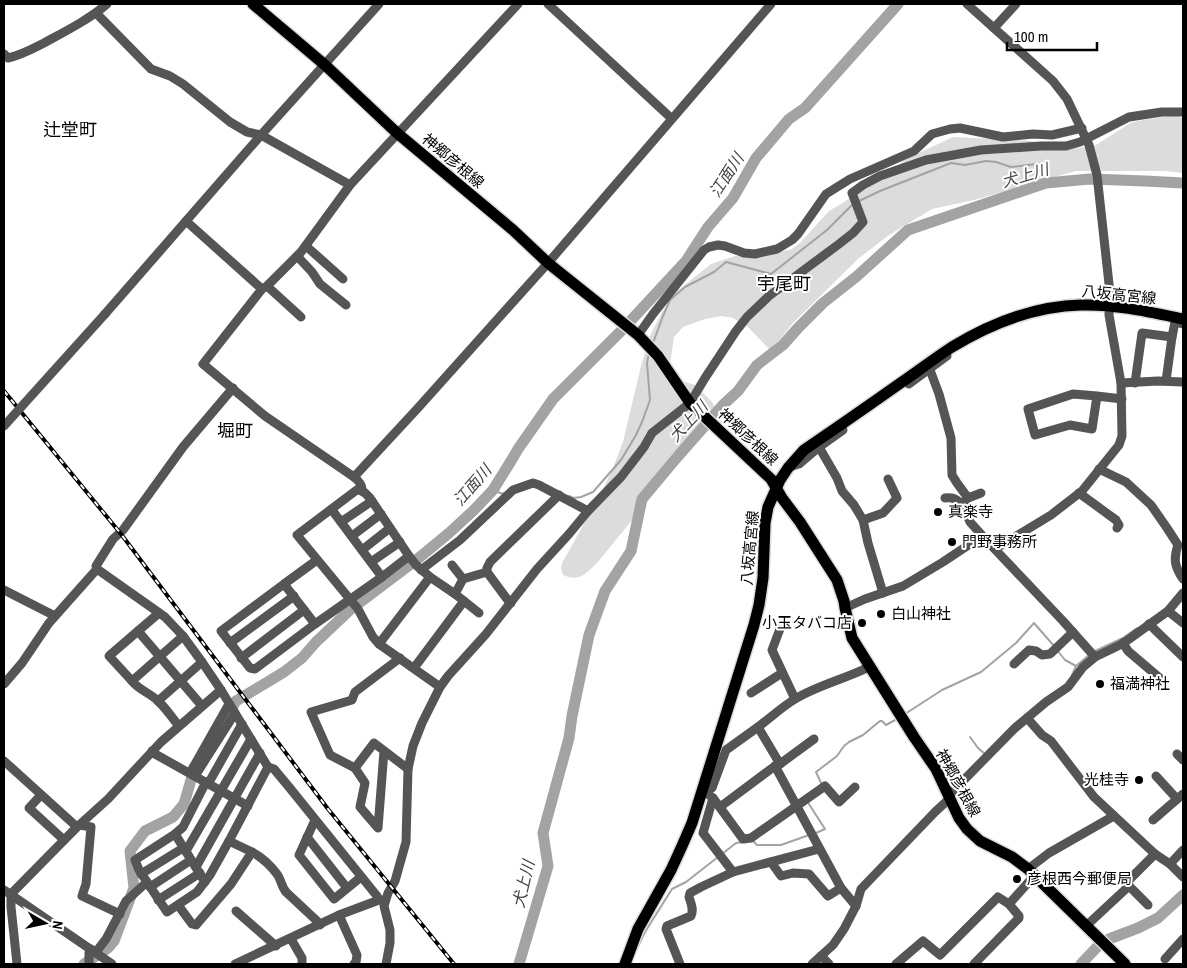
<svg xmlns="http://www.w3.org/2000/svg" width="1187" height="968" font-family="'Archivo Narrow','Noto Sans JP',sans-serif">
<rect width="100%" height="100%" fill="#fff"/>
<!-- green -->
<path fill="#dcdcdc" d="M1174 115 1183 118V173L1165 171H1076L974 200 932 209 889 235 859 258 793 323 771 351 748 327 733 318 722 316 705 319 683 327 674 337 670 364 679 380 695 385 712 402 719 414 597 563C585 574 580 582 563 575L561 568 562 563 599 497 613 468 623 442 641 366 650 336 662 312 676 292 711 264 735 256 763 257 781 251 790 250 800 243 829 211 876 183 906 159 953 137 1031 141 1064 150 1096 145 1132 122Z"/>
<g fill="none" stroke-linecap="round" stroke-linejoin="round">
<!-- stream -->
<g stroke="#a3a3a3" stroke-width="2">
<path d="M859 201 880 191 951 163 965 165 986 161 996 162 1011 167 1044 163 1042 185"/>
<path d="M653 343 663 316 670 300 685 287 714 272 726 262 771 274 827 230 852 205"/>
<path d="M493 490 503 494 504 493"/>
<path d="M569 496 574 498 581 497 593 492 621 460 636 435 642 422 650 400 647 363 649 353"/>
<path d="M1057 650 1065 660 1076 666"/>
<path d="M1093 652 1123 638 1137 628"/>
<path d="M1072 675 1076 666 1089 655"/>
<path d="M905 714 942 690 981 672 1016 643 1034 623 1054 646"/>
<path d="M970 737 978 748 985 754"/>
<path d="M822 785 816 772 837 756 844 746 849 742 863 735 880 721H882L886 725 897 719"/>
<path d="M807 801 825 829 816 833"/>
<path d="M753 841 757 845H781L809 835"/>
<path d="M722 854 736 843 743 842"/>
<path d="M633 957 645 932 672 889 686 882 718 857"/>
</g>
<!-- river -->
<g stroke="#a3a3a3" stroke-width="11">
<path d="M227 716 236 701 284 672 302 658 316 642 351 609 420 557 449 533 473 511 493 490 511 461 518 449 553 399 622 330 686 261 708 227 733 198 756 158 789 119 805 108 898 4"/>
<path d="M1109 939 1138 928 1158 918 1183 895"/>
<path d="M84 964 108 948 114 941 134 888 130 851 145 831 173 817 184 804 195 766"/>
<path d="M519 964 548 866 543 833 569 738 572 716 589 635 605 591 631 551 642 499 679 455 724 404 738 391 757 365 783 345 798 328 823 303 856 277 908 230 1046 183 1090 179 1145 181 1183 183"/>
<path d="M1081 964 1098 946"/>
</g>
<!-- major casing -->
<g stroke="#dbdbdb" stroke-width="14">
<g id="major">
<path d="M253 4 325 65 397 133 513 230 548 263 638 335 658 356 690 403 771 479 782 498 800 522 837 580 844 601 845 608 852 638 914 737 936 769 959 818 967 829 980 841 1012 857 1028 869 1125 964"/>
<path d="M625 964 638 929 671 870 682 846 692 823 754 625 759 605 763 578 765 523 768 507 780 480 788 468 804 450 820 439C848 420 875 401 902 382 918 371 935 358 952 347 990 324 1036 306 1081 305 1116 304 1150 312 1183 319"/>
</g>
</g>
<!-- minor -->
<g stroke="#555" stroke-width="9">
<path d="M548 4 671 118"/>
<path d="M967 4 1053 81 1067 99 1089 145 1097 175 1110 293 1109 315 1121 383 1122 436 1119 445 1082 491 1051 515 995 549"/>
<path d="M96 13 151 69 170 76 183 84 230 122 247 132 261 135 350 185"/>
<path d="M994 28 1016 4"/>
<path d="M4 54 8 58C22 55 32 49 44 43 66 31 88 20 107 4"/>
<path d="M186 221 262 289 203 364 265 416 354 477C359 481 363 485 362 491"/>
<path d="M306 246 343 279"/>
<path d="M297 256 312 272 320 284 346 305"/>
<path d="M267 286 301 317"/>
<path d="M262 289 267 286 301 252 350 185 518 4"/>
<path d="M105 314 261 135 379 4"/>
<path d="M638 335 653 314 704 250 709 247 718 245 725 246 744 253 755 254 777 249 792 240 798 234 826 194 850 179 914 151 932 134 950 129 960 128 1003 137 1033 134 1052 135 1082 128"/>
<path d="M930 370 939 394 951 438 952 475 957 483 968 498 962 504 970 522 988 542 1063 621 1095 657"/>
<path d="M1166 381 1172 337"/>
<path d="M1121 383 1158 381 1183 382"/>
<path d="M1135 383 1142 333 1172 337 1175 322 1183 324"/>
<path d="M909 384 947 356"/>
<path d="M1097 396 1073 394 1028 409 1035 435 1070 425 1092 429 1097 396 1122 399"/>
<path d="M819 447 837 478 842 491 854 505 863 520"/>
<path d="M789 467 799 464 819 447 843 430"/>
<path d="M1099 469 1126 482 1151 505 1167 528 1178 545C1173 560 1175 567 1183 579"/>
<path d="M354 477 417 409 548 263 771 4"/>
<path d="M1079 493 1116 520 1119 525 1117 528"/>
<path d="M945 498C953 497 956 499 962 504"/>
<path d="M968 498 981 493"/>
<path d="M332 510 382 577"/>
<path d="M341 522 372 501"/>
<path d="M352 536 381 514"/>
<path d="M362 550 390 528"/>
<path d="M371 562 400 542"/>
<path d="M452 565 463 579"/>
<path d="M97 569 165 617 183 636 202 662 221 690 268 767"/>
<path d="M421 570 460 540 513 490 533 483 539 485 588 511"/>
<path d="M430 577 379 644 440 687"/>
<path d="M284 584 221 631 250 668 255 669 315 624 382 577 409 556"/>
<path d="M4 590 55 616"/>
<path d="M883 593 868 543 863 520 883 513 897 498 888 479"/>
<path d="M464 601 479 613"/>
<path d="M511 603 507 599 487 572V568L490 562 559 495"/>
<path d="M845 608 865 599 903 586 943 562 982 536"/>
<path d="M1168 611 1183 623"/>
<path d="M783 621 772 650 795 699"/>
<path d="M315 624 284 584 317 560"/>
<path d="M1149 624 1183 657"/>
<path d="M138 631 159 613"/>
<path d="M230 643 294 596"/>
<path d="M1123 643 1128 651 1162 680"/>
<path d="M379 644 373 637 358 609 297 535 358 489 365 493 370 498 409 556 416 565 430 577 455 594 463 579 487 572"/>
<path d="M241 658 304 610"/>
<path d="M1014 664 1029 650 1036 651 1042 655 1050 654 1073 632"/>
<path d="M414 668 464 601 455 594"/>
<path d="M132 681 109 656 138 631 202 706"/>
<path d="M4 684 22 663 49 623 97 569 96 566 113 539 123 530 183 447 233 388"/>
<path d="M751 693 782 673"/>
<path d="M158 701 202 662"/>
<path d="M1027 718 1042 735 1051 741 1094 797 1155 854 1170 864 1183 877"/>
<path d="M179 726C172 718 166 708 158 701 150 693 139 690 132 681L183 636"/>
<path d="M152 751 155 754 248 806"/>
<path d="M384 751 378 828 360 807 365 783 355 768 374 743 408 769"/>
<path d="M1177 754 1183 760"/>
<path d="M4 761 77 827"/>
<path d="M780 764 814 739"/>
<path d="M775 766 841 888 856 906"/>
<path d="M355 768 330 755 311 712 352 700 355 692 400 658"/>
<path d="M190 773 229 704"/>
<path d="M195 776 235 713"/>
<path d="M1156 776 1177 799"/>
<path d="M206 782 183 827 175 834 135 860 139 870 167 912 197 892 210 875 229 841"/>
<path d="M208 784 242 724"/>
<path d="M712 788 726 750 758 727"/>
<path d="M703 790 713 798 743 839 751 838 825 786 839 802 855 787"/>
<path d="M41 795 29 808 64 840"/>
<path d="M713 798 703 833 733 872"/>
<path d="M720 807 775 766 780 764 758 727C770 718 782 707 795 699 818 685 845 679 869 667"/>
<path d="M315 820 299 855 334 899 361 877"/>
<path d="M1153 820 1183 794"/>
<path d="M80 825 91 827 86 884 82 896 120 914"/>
<path d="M175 834 205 882"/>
<path d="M307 837 347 888"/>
<path d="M186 851 251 739"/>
<path d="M252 852C261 857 271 866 277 874 281 879 281 886 286 892L317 921 320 925"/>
<path d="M771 862 781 876 793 873 809 874 828 896 841 888"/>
<path d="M1170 864 1183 850"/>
<path d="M196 867 260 753"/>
<path d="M1028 869 1049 853 1112 817 1113 815"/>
<path d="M141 874 183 848"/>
<path d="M1129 886 1148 905"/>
<path d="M150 887 191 860"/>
<path d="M4 890 112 964"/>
<path d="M158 900 200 873"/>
<path d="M178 905 192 924 196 925 231 884 252 852 229 841 268 767 274 769 289 787 377 896 379 900"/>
<path d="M236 911 276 946"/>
<path d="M339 915 357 955 356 962 354 964"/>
<path d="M1086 926 1129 886 1128 881 1155 854"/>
<path d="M291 939 302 958V964"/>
<path d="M96 952 106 939 126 901 147 882"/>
<path d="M821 956 829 964"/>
<path d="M1165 959 1183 939"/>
<path d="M17 964 11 907V894L77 827 108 799 161 742 221 690"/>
<path d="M89 964V953L91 949"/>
<path d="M235 964 339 915 379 900H384"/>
<path d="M386 964 390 943V930L384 906 388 893 395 881 406 842 408 769 413 746 422 723 440 687 448 676 486 634 537 569 569 534 588 511 621 477 644 447 652 433 690 403 705 378 736 331 747 317 769 296 839 244 853 233 863 222 852 193 863 185 880 176 926 160 981 150 1041 146H1066L1080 142 1129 117 1162 112H1183"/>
<path d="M680 964 666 929 667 926 691 916C694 910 691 903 689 897L690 893 701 887 733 872 819 849"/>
<path d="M812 964 833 945 844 929 856 906 861 889 935 812 949 799 951 793 1015 728 1046 702 1068 687 1083 667 1095 657 1122 644 1132 637 1168 611 1183 593"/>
<path d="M896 964 923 941 940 955 998 897 1009 904 1034 876"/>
<path d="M974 964 1019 918V916L1009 904"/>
</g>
<!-- major -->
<use href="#major" stroke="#000" stroke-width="11"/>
<!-- rail casing -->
<g stroke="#000" stroke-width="4">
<path id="rail" d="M4 391 121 534 328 809 454 964"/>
</g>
<!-- rail -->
<use href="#rail" stroke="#fff" stroke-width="2" stroke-dasharray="5.5" stroke-linecap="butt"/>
<!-- minor-bridge -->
<path stroke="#555" stroke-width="9" d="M4 426 105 314"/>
</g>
<!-- markers -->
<g fill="#000" stroke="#fff" stroke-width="2">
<circle cx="938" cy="512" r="5"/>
<circle cx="952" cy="542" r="5"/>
<circle cx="881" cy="614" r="5"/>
<circle cx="862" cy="623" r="5"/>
<circle cx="1100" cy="684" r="5"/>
<circle cx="1139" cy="780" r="5"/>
<circle cx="1017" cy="879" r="5"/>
</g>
<g text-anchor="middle" stroke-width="4" stroke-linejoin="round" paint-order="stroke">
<!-- street labels -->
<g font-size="15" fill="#000" stroke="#fff">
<text transform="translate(453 161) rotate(40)" y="5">神郷彦根線</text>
<text transform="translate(1119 295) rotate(6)" y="5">八坂高宮線</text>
<text transform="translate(748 437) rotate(43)" y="5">神郷彦根線</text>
<text transform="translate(750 548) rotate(-85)" y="5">八坂高宮線</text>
<text transform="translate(958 783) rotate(61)" y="5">神郷彦根線</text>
</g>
<!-- poi labels -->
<g font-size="15" fill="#000" stroke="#fff" text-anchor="start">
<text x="948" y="517">真楽寺</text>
<text x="962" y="547">門野事務所</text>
<text x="891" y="619">白山神社</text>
<text x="852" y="628" text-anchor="end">小玉タバコ店</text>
<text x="1110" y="689">福満神社</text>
<text x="1129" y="785" text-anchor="end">光桂寺</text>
<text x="1027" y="884">彦根西今郵便局</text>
</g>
<!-- water labels -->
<g font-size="16" font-style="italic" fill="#444" stroke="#fff">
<text transform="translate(726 175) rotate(-57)" y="6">江面川</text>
<text transform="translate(1025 175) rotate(-16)" y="6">犬上川</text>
<text transform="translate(688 421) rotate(-47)" y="6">犬上川</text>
<text transform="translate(472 485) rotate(-49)" y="6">江面川</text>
<text transform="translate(523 884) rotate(-77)" y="6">犬上川</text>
</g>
<!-- quarter labels -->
<g font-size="18" fill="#000" stroke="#fff">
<text x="70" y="136">辻堂町</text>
<text x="784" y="290">宇尾町</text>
<text x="235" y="437">堀町</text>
</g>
</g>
<!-- border -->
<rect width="1187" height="968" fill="none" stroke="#000000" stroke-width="10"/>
<!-- north arrow -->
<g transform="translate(45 923) rotate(99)" stroke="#ffffff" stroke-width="4" paint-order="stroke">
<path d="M0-4L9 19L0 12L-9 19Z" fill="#000000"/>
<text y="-8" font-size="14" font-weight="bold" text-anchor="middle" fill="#000000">N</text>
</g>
<!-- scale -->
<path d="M1007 42v8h90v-8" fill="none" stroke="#000000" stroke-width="2.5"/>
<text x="1014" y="42" font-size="15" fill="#000000" stroke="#ffffff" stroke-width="4" paint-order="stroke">100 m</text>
</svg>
